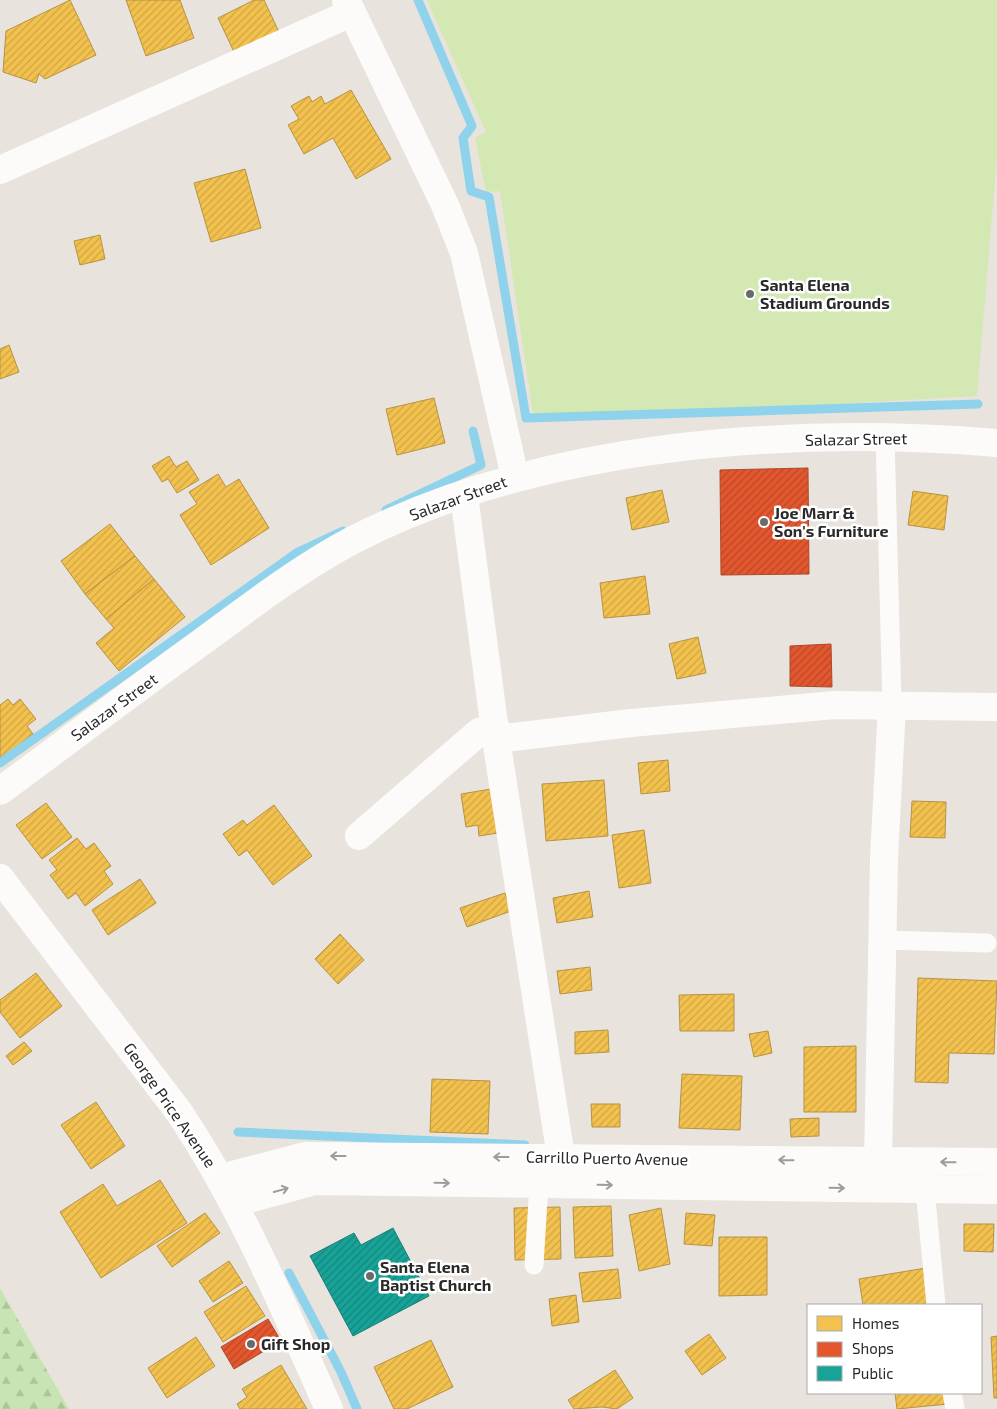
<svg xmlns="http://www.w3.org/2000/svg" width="997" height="1409" font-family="'Exo 2',sans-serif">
<defs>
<pattern id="forest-firs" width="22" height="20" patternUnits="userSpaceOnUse" patternTransform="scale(1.25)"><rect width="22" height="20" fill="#c8e4b4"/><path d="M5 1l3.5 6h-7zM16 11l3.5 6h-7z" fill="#acc49b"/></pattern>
<pattern id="homes-hatch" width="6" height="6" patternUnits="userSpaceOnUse" patternTransform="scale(1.25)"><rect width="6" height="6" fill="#f2c14e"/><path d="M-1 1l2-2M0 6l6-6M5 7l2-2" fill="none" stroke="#d0a644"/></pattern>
<pattern id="shops-hatch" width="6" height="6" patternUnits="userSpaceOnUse" patternTransform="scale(1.25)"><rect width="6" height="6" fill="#e4572e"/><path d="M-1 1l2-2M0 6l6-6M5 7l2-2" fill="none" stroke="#b94827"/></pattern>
<pattern id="public-hatch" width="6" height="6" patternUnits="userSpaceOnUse" patternTransform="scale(1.25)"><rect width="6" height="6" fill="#17a398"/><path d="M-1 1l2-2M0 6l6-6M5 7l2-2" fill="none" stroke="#15857c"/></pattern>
</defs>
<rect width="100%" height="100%" fill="#e8e3dd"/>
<!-- forest -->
<path fill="url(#forest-firs)" d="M0 1288 69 1409H0Z"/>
<!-- pitch -->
<path fill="#d3e8b2" d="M427 0H997V155L977 396 534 421 500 191 486 192 475 138 486 132Z"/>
<!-- homes -->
<g fill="url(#homes-hatch)" stroke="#b69343">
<path d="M70 0 96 55 45 79 39 74 36 83 3 72 6 31Z"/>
<path d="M126 0H180L194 38 146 56Z"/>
<path d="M254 0H264L279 32 235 54 218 18Z"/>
<path d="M351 90 391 159 356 179 333 138 304 154 288 125 299 119 291 106 309 96 312 102 321 96 325 104Z"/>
<path d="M245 169 261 228 211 242 194 183Z"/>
<path d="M100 235 105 259 80 265 74 241Z"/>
<path d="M9 345 19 372 0 379V349Z"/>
<path d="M434 398 445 443 397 455 386 409Z"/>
<path d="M169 456 176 467 187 461 199 480 177 493 168 479 162 482 152 466Z"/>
<path d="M218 474 226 487 239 479 269 528 211 565 180 515 197 504 189 492Z"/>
<path d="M662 490 669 522 632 530 626 498Z"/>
<path d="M913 491 948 496 944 530 908 525Z"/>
<path d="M110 524 135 556 85 594 61 561Z"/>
<path d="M135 556 154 579 106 619 85 594Z"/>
<path d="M645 576 650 614 604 618 600 583Z"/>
<path d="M154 579 185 617 119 671 96 643 114 628 106 619Z"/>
<path d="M698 637 706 673 677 679 669 644Z"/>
<path d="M8 699 13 705 20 699 36 719 27 726 33 734 0 759V705Z"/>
<path d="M668 760 670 791 641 794 638 763Z"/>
<path d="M604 780 608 836 546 841 542 784Z"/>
<path d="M491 789 498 833 479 836 478 825 466 827 461 794Z"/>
<path d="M912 801 946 802 945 838 910 837Z"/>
<path d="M46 803 72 837 42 859 16 825Z"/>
<path d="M274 805 312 856 273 885 247 850 239 856 223 834 243 820 247 825Z"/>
<path d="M644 830 651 883 619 888 612 835Z"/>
<path d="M77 838 86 849 94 843 111 866 104 871 113 884 85 906 76 893 68 899 50 875 57 870 49 860Z"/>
<path d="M140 879 156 903 108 935 92 910Z"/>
<path d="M589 891 593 917 557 923 553 898Z"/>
<path d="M505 893 511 911 467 927 460 908Z"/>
<path d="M340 934 364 960 338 984 315 959Z"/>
<path d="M590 967 592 990 560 994 557 971Z"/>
<path d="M36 973 62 1006 20 1038 0 1012V1000Z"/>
<path d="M918 978 997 981 994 1054 949 1053 948 1083 915 1082Z"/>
<path d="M734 994V1031H680L679 995Z"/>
<path d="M608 1030 609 1052 575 1054V1032Z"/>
<path d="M768 1031 772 1053 754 1057 749 1034Z"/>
<path d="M24 1042 32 1051 13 1065 6 1056Z"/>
<path d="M856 1046V1112H804V1047Z"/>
<path d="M682 1074 742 1076 740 1130 679 1128Z"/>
<path d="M432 1079 490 1081 488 1134 430 1132Z"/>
<path d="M96 1102 125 1146 91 1169 61 1125Z"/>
<path d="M591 1104H620V1127H592Z"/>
<path d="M819 1118V1136L791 1137 790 1119Z"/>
<path d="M160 1180 187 1223 101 1278 60 1212 103 1184 117 1206Z"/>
<path d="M611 1206 613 1256 575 1258 573 1207Z"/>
<path d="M560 1207 561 1259 515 1260 514 1208Z"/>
<path d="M661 1208 670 1264 639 1271 629 1215Z"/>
<path d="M205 1213 220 1233 172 1267 157 1246Z"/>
<path d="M686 1213 715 1215 712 1246 684 1244Z"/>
<path d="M964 1224H994L993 1252 964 1251Z"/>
<path d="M719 1237H767V1295L719 1296Z"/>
<path d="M229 1261 243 1283 213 1302 199 1281Z"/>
<path d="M932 1267 938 1305H863L859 1279Z"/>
<path d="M618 1269 621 1298 583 1302 579 1273Z"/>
<path d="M246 1286 265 1316 223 1342 204 1312Z"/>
<path d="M576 1295 579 1322 552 1326 549 1299Z"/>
<path d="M709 1334 726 1358 702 1375 685 1351Z"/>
<path d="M997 1336V1398H994L991 1337Z"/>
<path d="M196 1337 215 1366 167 1398 148 1368Z"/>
<path d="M431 1340 453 1387 407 1409H394L374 1367Z"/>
<path d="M281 1365 307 1409H240L237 1404 247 1397 242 1389Z"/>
<path d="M615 1370 633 1398 617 1409 602 1407 574 1409 568 1400Z"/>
<path d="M895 1393H947L948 1404 897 1409Z"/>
</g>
<!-- shops -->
<g fill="url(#shops-hatch)" stroke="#ac492c">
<path d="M808 468 809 574 721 575 720 470Z"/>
<path d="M831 644 832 687 790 686V646Z"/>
<path d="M268 1319 281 1341 234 1369 221 1347Z"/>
</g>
<!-- public -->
<path fill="url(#public-hatch)" stroke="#1c7e77" d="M393 1228 429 1296 353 1336 310 1256 354 1233 361 1245Z"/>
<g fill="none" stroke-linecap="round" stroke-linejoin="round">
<!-- stream -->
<g stroke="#8ed2ec" stroke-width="9">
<path d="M418 0 472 126 463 138 471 191 489 197 526 418 978 404"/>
<path d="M386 510 481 465 473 431"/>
<path d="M0 763 298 552 343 531"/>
<path d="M238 1132 525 1145"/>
<path d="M289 1273 341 1372 357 1409"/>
</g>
<!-- lane -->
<g stroke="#fcfbfa" stroke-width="19">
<path d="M885 437 892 705"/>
<path d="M883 940 987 943"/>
<path d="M925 1189 936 1305"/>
<path d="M534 1265 539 1184"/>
<path d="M952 1393 955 1409"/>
</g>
<!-- street -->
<g stroke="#fcfbfa" stroke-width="28">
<path d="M346 0 445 205 464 253 515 477"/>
<path d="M0 170 351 13"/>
<path d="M464 495 496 739 561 1157"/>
<path d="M496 739 631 723 835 705 997 707"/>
<path d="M359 836 479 732 496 728"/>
<path d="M878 1161 884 859 892 705"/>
</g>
<!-- secondary -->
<g stroke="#fcfbfa" stroke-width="28">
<path d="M0 791C68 741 135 690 203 641 252 605 300 568 353 540 542 443 789 426 997 443"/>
<path d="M0 878 179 1112C241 1205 284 1308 329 1409"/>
<path d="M221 1178 305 1156 997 1162"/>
<path d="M234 1203 315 1181 997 1190"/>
</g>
</g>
<!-- one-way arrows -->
<defs><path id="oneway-shaft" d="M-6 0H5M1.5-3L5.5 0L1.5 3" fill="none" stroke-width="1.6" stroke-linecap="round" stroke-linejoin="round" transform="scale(1.25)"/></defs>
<g stroke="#9d9c9c">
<use href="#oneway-shaft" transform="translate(338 1156) rotate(-180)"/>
<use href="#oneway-shaft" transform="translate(501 1157) rotate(-180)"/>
<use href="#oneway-shaft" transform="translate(786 1160) rotate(-179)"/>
<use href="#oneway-shaft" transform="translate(948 1162) rotate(-179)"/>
<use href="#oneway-shaft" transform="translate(442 1183) rotate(1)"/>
<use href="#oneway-shaft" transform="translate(605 1185) rotate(1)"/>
<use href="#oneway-shaft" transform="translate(837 1188) rotate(1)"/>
<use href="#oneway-shaft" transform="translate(281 1190) rotate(-15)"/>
</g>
<!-- markers -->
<g fill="#6c6a68" stroke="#fff" stroke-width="2">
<circle cx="750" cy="294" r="5"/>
<circle cx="764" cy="522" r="5"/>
<circle cx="370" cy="1276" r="5"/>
<circle cx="251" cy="1344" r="5"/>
</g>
<g text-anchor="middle" stroke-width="5" stroke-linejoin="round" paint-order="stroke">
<!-- poi labels -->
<g font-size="16" font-weight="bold" fill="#292929" stroke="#fff" text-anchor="start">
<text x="760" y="291">Santa Elena<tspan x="760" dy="18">Stadium Grounds</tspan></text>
<text x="774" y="519">Joe Marr &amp;<tspan x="774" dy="18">Son's Furniture</tspan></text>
<text x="380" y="1273">Santa Elena<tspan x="380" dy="18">Baptist Church</tspan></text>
<text x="261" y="1350">Gift Shop</text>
</g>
<!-- street labels -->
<g font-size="16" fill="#292929" stroke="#fff">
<text transform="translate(856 439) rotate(-1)" y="6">Salazar Street</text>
<text transform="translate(458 498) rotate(-20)" y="6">Salazar Street</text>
<text transform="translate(114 707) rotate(-36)" y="6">Salazar Street</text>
<text transform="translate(170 1105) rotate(55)" y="6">George Price Avenue</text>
<text transform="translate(607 1158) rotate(1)" y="6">Carrillo Puerto Avenue</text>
</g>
</g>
<!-- legend -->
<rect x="807" y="1304" width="175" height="90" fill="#ffffff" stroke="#a9a9a9"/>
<rect x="817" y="1316" width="25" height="15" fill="#f2c14e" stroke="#a9a9a9"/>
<text x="852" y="1329" font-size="15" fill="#292929">Homes</text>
<rect x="817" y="1342" width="25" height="15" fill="#e4572e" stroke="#a9a9a9"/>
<text x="852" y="1354" font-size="15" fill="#292929">Shops</text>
<rect x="817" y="1366" width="25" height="15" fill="#17a398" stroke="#a9a9a9"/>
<text x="852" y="1379" font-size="15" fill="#292929">Public</text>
</svg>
